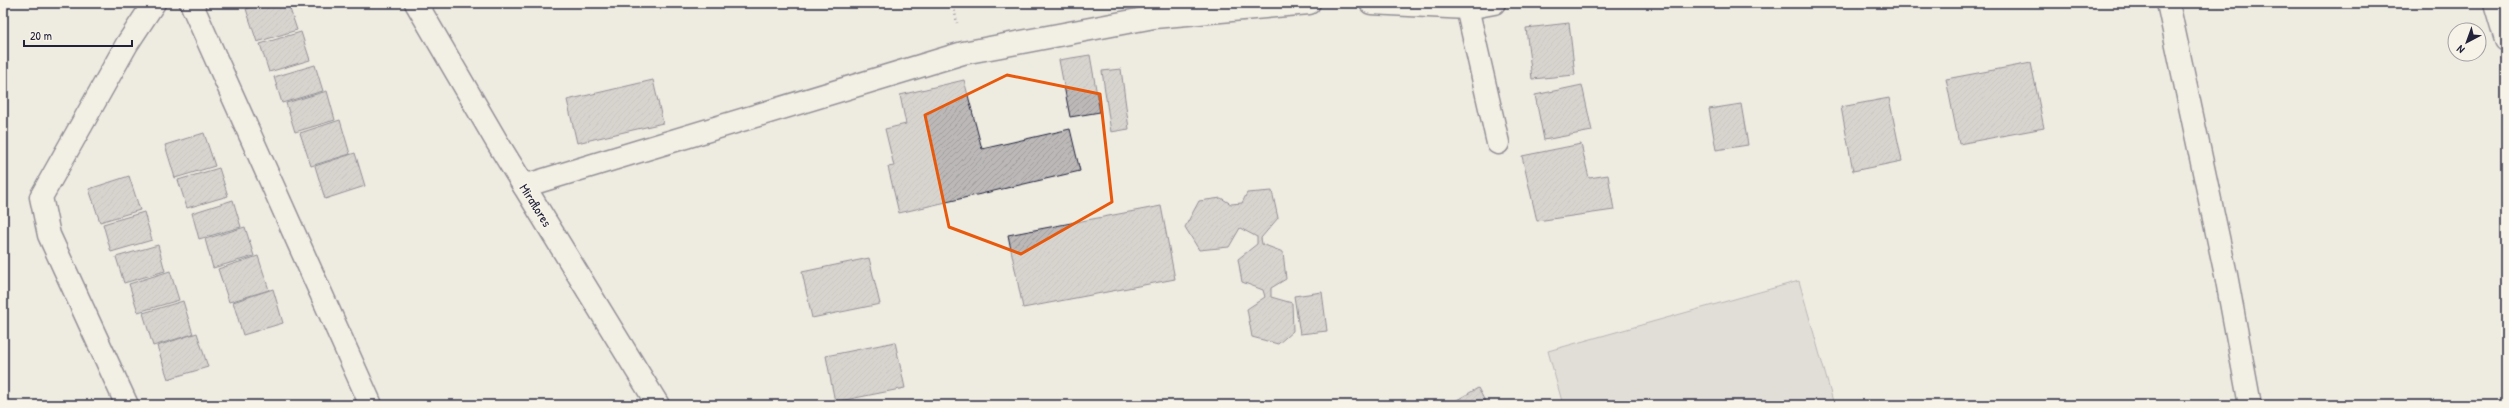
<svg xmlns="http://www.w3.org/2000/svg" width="2509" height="408" font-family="'Patrick Hand',sans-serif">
<defs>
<pattern id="building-hatch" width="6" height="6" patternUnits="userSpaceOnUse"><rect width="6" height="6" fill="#bbb8b7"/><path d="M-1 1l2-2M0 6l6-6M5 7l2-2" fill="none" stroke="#a09e9e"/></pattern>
</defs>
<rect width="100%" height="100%" fill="#eeebe1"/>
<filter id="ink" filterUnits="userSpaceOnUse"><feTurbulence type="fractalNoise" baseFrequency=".025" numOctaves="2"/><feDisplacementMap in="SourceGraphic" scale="8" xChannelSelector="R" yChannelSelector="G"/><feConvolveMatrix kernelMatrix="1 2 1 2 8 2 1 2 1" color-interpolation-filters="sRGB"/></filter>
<g filter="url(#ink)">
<!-- grass -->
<path fill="#d1cdc9" stroke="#7a7882" d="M1799 281 1834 405H1563L1548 351Z"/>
<!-- building -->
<g fill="url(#building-hatch)" stroke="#22223b">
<path d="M265 3H288L297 30 257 42 246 9Z"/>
<path d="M1569 23 1575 75 1532 79 1526 28Z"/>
<path d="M301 32 310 60 269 72 260 44Z"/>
<path d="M1090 55 1100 112 1070 117 1059 60Z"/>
<path d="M2031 63 2044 128 1959 144 1946 79Z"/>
<path d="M315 65 323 91 282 103 274 77Z"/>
<path d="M1121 69 1129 129 1111 132 1102 71Z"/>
<path d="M653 80 663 123 577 143 567 100Z"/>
<path d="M964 80 982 149 1070 129 1080 171 899 213 888 167 894 166 885 129 906 124 900 95Z"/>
<path d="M1582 85 1592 131 1544 140 1535 95Z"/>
<path d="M327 91 335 120 295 132 286 103Z"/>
<path d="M1889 98 1902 161 1853 171 1841 107Z"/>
<path d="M1741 104 1748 145 1716 150 1709 109Z"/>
<path d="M340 120 350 154 311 166 300 133Z"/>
<path d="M204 133 215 166 175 178 165 145Z"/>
<path d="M1581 144 1589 178 1608 175 1614 210 1537 221 1522 156Z"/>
<path d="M355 153 365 186 325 199 315 166Z"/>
<path d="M219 168 228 196 187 208 178 180Z"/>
<path d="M129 176 140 210 100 222 89 189Z"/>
<path d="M1272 191 1278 218 1261 238 1262 244 1283 252 1286 279 1271 288V297L1292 303 1293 331 1278 344 1252 337 1247 309 1265 297 1263 290 1242 282 1238 259 1257 244V237L1240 228 1229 247 1199 250 1185 227 1199 201 1221 198 1231 204 1242 203 1247 193Z"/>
<path d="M233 200 241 227 199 239 192 213Z"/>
<path d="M1161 206 1175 279 1023 308 1008 235Z"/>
<path d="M144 212 152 240 111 252 103 224Z"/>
<path d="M245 227 254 256 213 268 205 239Z"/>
<path d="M158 245 165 271 124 283 116 257Z"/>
<path d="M258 256 269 290 229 302 218 269Z"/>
<path d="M869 258 880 304 812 318 802 272Z"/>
<path d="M170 271 179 300 138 312 129 284Z"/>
<path d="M273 289 283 323 243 335 233 302Z"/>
<path d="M1322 292 1327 331 1300 334 1294 296Z"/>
<path d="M183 301 193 334 153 346 143 313Z"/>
<path d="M197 333 208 367 168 379 157 346Z"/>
<path d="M895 342 905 388 835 402 826 356Z"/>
<path d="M1478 388 1487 405H1448Z"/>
</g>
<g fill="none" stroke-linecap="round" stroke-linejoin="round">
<!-- minor casing -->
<g stroke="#22223b" stroke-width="25">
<g id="minor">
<path d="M191 3 371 405"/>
<path d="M416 3 497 142 658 405"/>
<path d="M1371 3 1467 8 1494 3"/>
<path d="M1466 3 1498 143"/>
<path d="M2168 3 2226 275 2250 405"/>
<path d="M2495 3 2506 40"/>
<path d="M524 186 963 53 1154 17 1309 3"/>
<path d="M127 405 49 235 41 197 127 44 154 3"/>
</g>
</g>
<!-- path -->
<path stroke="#22223b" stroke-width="2.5" stroke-dasharray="1 3" stroke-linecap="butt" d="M953 3 957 23"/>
<!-- minor -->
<use href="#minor" stroke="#f7f3e8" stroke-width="22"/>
</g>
</g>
<!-- marked area -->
<path d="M0 0H2509V408H0ZM1007 75 1100 94 1112 202 1021 254 949 227 925 115Z" fill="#eeebe1" fill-opacity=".55" fill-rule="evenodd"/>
<path fill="none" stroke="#e8590c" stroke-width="3" stroke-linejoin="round" d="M1007 75 1100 94 1112 202 1021 254 949 227 925 115Z"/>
<g text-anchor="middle" stroke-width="3.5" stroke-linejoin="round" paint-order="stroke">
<!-- street labels -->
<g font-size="13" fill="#22223b" stroke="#f7f3e8">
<text transform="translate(536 205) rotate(58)" y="5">Miraflores</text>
</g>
</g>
<!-- margin -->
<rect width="2509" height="408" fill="none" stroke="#f7f3e8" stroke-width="16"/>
<rect x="8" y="8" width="2493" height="392" fill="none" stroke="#22223b" stroke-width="1.5" filter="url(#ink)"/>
<!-- north arrow -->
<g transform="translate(2467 42) rotate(221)"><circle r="19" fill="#f7f3e8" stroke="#a29fa3"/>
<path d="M0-3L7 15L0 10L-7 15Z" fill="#22223b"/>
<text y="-6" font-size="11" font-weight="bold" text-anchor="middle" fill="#22223b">N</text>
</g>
<!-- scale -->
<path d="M24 40v6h108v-6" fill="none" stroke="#22223b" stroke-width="2"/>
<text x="30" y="40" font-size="12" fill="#22223b" stroke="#f7f3e8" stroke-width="3" paint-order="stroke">20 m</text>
</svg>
